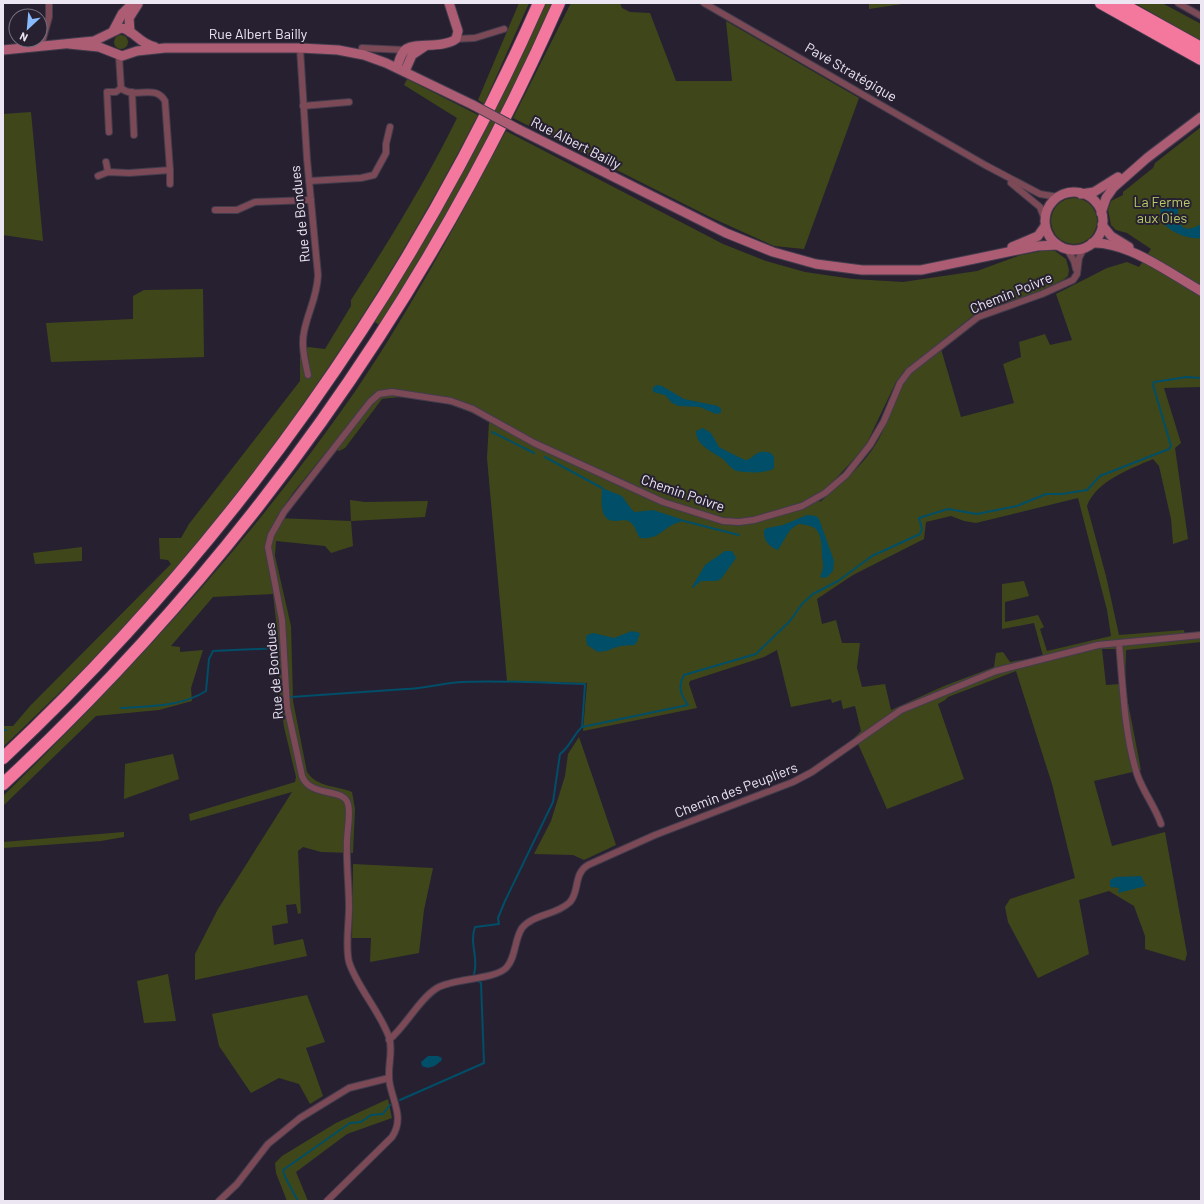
<svg xmlns="http://www.w3.org/2000/svg" width="1204" height="1204" font-family="Barlow,sans-serif">
<rect width="100%" height="100%" fill="#272031"/>
<!-- green -->
<g fill="#3f471a" fill-rule="evenodd">
<path d="M519 3H529L484 104 478 100Z"/>
<path d="M544 3H554L480 159 381 326 373 321Z"/>
<path d="M571 3H620L622 8 630 12 650 13 676 81H732L726 21 859 98 804 249 774 246 712 218 513 118Z"/>
<path d="M869 3H909L869 9Z"/>
<path d="M1135 3H1162L1201 24V41Z"/>
<circle cx="121" cy="42" r="7"/>
<path d="M407 79 478 115C389 288 280 450 152 596 105 650 54 698 3 747V726H13L30 706 171 564 168 560 160 559 159 538H181L189 524 300 381V355L308 347 325 349 351 306V300C389 241 426 181 457 118L404 85Z"/>
<path d="M31 112 43 241 3 235V114Z"/>
<path d="M1201 127V387L1164 388 1181 443 1175 448 1188 539 1173 544 1171 519 1159 466 1153 459C1130 469 1096 481 1087 506L1106 576 1119 635 1184 630 1185 636 1201 631V642L1126 650 1125 687 1141 770 1094 781 1112 846 1165 832 1187 954 1185 961 1145 949V936L1134 906 1109 891 1079 900 1089 954 1038 978 1008 922 1005 907 1010 899 1075 878 1052 784 1016 671 948 697 945 700 938 704 964 779 887 809 855 737 861 731 855 706 843 709 841 700 832 703 831 699 791 707 777 650 764 657 690 681 689 684 697 708 583 731 587 683 507 681 487 458 489 422C457 403 418 393 382 399L345 448 339 451 331 446 293 493 276 518 351 521 350 500 365 502 428 501 425 517 351 521 353 546 331 553 325 546 276 541 275 556 291 626 293 701 307 772C318 788 335 785 352 792L355 809 353 853 321 852 303 847 298 851 301 913 298 914 296 904 286 905 288 923 272 926 274 945 303 939 307 956 195 980V954L218 909 292 792 190 821 189 814 295 782 296 777 284 727 279 690V647L273 594 213 597 171 646 180 647V652L203 650 191 688 192 701 159 710 96 716 3 806V796C131 671 252 540 354 393 411 309 458 220 506 131L723 244 766 261 805 272 853 279 903 282 977 271 1021 255 1047 250 1055 251 1066 259 1069 270 1068 276 1063 280 1031 295 975 314 904 371 896 382 865 447 818 498 820 502C838 486 858 470 872 450 887 429 892 403 905 381 912 368 930 358 941 349L961 417 1014 403 1003 364 1021 357 1019 342 1045 334 1050 345 1072 340 1056 294 1107 268 1127 262 1139 267 1151 249 1127 233 1116 230 1111 225 1108 210 1111 201 1123 195V192L1153 168 1155 163ZM1078 498 1107 610 1111 636 1047 651 1040 629 1044 627 1038 615 1005 622V602L1029 596 1024 581 1002 584V629L1034 623 1043 656 1010 662 1003 652 996 653 994 667 944 686 891 710 885 684 862 687 857 668 860 643H842L836 620 822 624 817 599 853 575 924 539 926 522 951 516 964 521 976 523ZM1102 649H1117L1120 684 1106 685Z"/>
<circle cx="1074" cy="221" r="23"/>
<path d="M203 289 204 357 51 362 46 323 133 319V296L144 290Z"/>
<path d="M82 547V561L35 564 33 553Z"/>
<path d="M579 737 616 845 584 860 573 855 534 854 551 821 565 776 568 754Z"/>
<path d="M173 754 179 779 124 799 125 764Z"/>
<path d="M124 832V837L101 841 3 848V842Z"/>
<path d="M353 864 433 868 424 910 419 953 370 962 371 938H352Z"/>
<path d="M168 974 176 1021 144 1023 137 981Z"/>
<path d="M307 995 325 1042 306 1048 323 1096 310 1104 299 1084 279 1078 251 1093 219 1046 212 1014Z"/>
<path d="M388 1099 392 1118 347 1134 296 1172 308 1201H287L276 1173 275 1163 282 1156 336 1123Z"/>
</g>
<!-- water -->
<g fill="#004e67">
<path d="M1173 201 1179 204C1175 223 1182 236 1201 224V238C1186 240 1155 228 1161 208Z"/>
<path d="M657 385 662 386 684 399 718 406 721 409V413L716 414 700 407 679 406 672 403 665 395 653 392V387Z"/>
<path d="M703 428 711 433 719 447C722 449 743 459 745 460 754 460 755 448 771 453L774 457V468C768 474 742 473 734 470 730 467 727 463 723 459 714 453 695 445 696 431Z"/>
<path d="M602 488 622 496 632 510 635 512 653 510 681 519 680 522C663 526 661 540 640 538 636 533 636 526 630 522 625 519 621 521 615 521 598 521 602 499 602 488Z"/>
<path d="M807 515 816 516 819 519 834 561 833 571 826 578 820 577C826 564 822 566 822 553 821 534 820 525 798 524L790 530 778 550C769 547 763 540 764 530L767 528 783 525Z"/>
<path d="M725 551H732L736 558 721 579 716 581H701L693 588 692 587 705 565Z"/>
<path d="M632 631 640 633 637 642 634 645 620 646 606 651 598 652 587 645 586 638 587 635 593 633 614 638Z"/>
<path d="M1141 876 1146 886 1118 893 1119 888 1110 887V880L1116 877Z"/>
<path d="M428 1056H438L442 1058 441 1061C435 1066 430 1070 422 1066L421 1062Z"/>
</g>
<g fill="none" stroke-linecap="round" stroke-linejoin="round">
<!-- stream -->
<g stroke="#004e67" stroke-width="2">
<path d="M492 432 534 453"/>
<path d="M545 457 602 488"/>
<path d="M680 520 739 535"/>
<path d="M291 697 406 689C425 689 443 683 461 682 502 680 544 683 585 684L582 727"/>
<path d="M121 708C149 706 181 707 206 691L209 659 213 651 280 648"/>
<path d="M3 730H6"/>
<path d="M474 974C479 958 469 944 475 927L499 924 498 918 505 901 553 802 560 754C570 747 573 735 582 727L688 705C680 694 678 687 684 675L756 654 790 621 802 604 813 594 838 581 872 556 920 534 922 529 919 518 948 509 977 514 1017 506 1046 494H1062L1087 490 1100 476 1169 449 1171 446 1153 385 1154 382 1187 377 1201 378"/>
<path d="M400 1100 484 1063 481 983 476 980"/>
<path d="M298 1201 286 1179 283 1170 350 1123 361 1122 371 1115 383 1114 390 1105"/>
</g>
<!-- street casing -->
<g stroke="#423c4c" stroke-width="8">
<g id="street">
<path d="M704 3 985 165 1040 194 1058 197"/>
<path d="M1178 3 1201 16"/>
<path d="M456 39 475 38 504 29"/>
<path d="M41 46 49 17V3"/>
<path d="M300 48 307 159 318 275C317 298 308 311 304 332 301 346 305 361 308 375"/>
<path d="M362 48 405 50"/>
<path d="M119 56 121 88"/>
<path d="M132 92 134 135"/>
<path d="M303 106 349 102"/>
<path d="M109 132 107 92H116L121 88C134 100 155 83 165 101L170 170"/>
<path d="M106 162 108 172"/>
<path d="M98 176 108 172 129 173 170 170V184"/>
<path d="M309 181 361 178 374 175 386 153V144L390 127"/>
<path d="M1011 183 1040 207 1045 220"/>
<path d="M215 210H237L255 202 311 200"/>
<path d="M1067 249 1074 261 1076 269"/>
<path d="M1119 643C1123 686 1124 732 1137 774 1143 792 1155 806 1161 824"/>
<path d="M389 1040C406 1026 419 999 437 988 454 978 494 980 506 968 516 958 514 940 522 928 533 914 557 915 570 902 580 891 573 874 588 865L655 835 793 782 812 772 901 710 996 671 1098 645 1201 635"/>
<path d="M219 1201 237 1184 268 1144 300 1118 349 1088 389 1078"/>
<path d="M327 1201 392 1137C404 1119 394 1104 390 1085 386 1069 394 1052 389 1037 379 1010 357 987 349 962 345 945 349 925 349 907 349 885 346 863 347 841 347 829 351 815 348 804 344 787 310 798 302 776L287 707 282 620 268 547 271 535 284 512 370 402 379 394 392 392 451 401 473 409 534 443 663 502 723 521 739 522 754 520 802 506 825 493 846 475 870 445 884 421 900 383 909 371 978 317 1042 294 1073 280 1077 274 1079 258 1084 248"/>
</g>
</g>
<!-- secondary casing -->
<g stroke="#423c4c" stroke-width="11">
<g id="secondary">
<path d="M113 31 122 14 133 3"/>
<path d="M130 32 129 18 138 4"/>
<path d="M69 44 99 47 122 56 137 51 165 48H300L338 50 364 55 386 63 473 105"/>
<path d="M3 50 94 41 121 28C133 29 139 44 155 47"/>
<path d="M397 67C399 62 400 55 405 50 412 42 443 49 456 39L458 31 449 3"/>
<path d="M405 71 412 55 424 47"/>
<path d="M518 129 726 233 773 252 816 264 862 270H921L1037 246 1058 245"/>
<circle cx="1074" cy="221" r="29"/>
<path d="M1081 194 1094 192 1118 177"/>
<path d="M1101 213 1106 198 1113 188 1147 158 1201 117"/>
<path d="M1102 225 1111 236 1129 247"/>
<path d="M1092 243C1127 241 1171 274 1201 291"/>
<path d="M1012 247 1038 236 1045 226"/>
</g>
</g>
<!-- highway casing -->
<g stroke="#423c4c" stroke-width="14">
<g id="highway">
<path d="M1101 3 1201 59"/>
<path d="M1120 3 1201 48"/>
<path d="M3 758C230 545 413 288 539 3"/>
<path d="M3 784C240 564 429 298 559 3"/>
</g>
</g>
<!-- street -->
<use href="#street" stroke="#7c4957" stroke-width="6"/>
<!-- secondary -->
<use href="#secondary" stroke="#ac5d73" stroke-width="9"/>
<!-- highway -->
<use href="#highway" stroke="#f4789d" stroke-width="12"/>
<!-- secondary-bridge casing -->
<g stroke="#423c4c" stroke-width="11" stroke-linecap="butt">
<path id="secondary-bridge" d="M473 105 518 129"/>
</g>
<!-- secondary-bridge -->
<use href="#secondary-bridge" stroke="#ac5d73" stroke-width="9"/>
</g>
<g text-anchor="middle" stroke-width="4" stroke-linejoin="round" paint-order="stroke">
<!-- street labels -->
<g font-size="14" fill="#ebe6f2" stroke="#272031">
<text x="258" y="39">Rue Albert Bailly</text>
<text transform="translate(851 72) rotate(30)" y="5">Pavé Stratégique</text>
<text transform="translate(576 143) rotate(27)" y="5">Rue Albert Bailly</text>
<text transform="translate(300 214) rotate(-96)" y="5">Rue de Bondues</text>
<text transform="translate(1011 293) rotate(-22)" y="5">Chemin Poivre</text>
<text transform="translate(683 493) rotate(19)" y="5">Chemin Poivre</text>
<text transform="translate(274 671) rotate(-95)" y="5">Rue de Bondues</text>
<text transform="translate(736 790) rotate(-21)" y="5">Chemin des Peupliers</text>
</g>
<!-- park labels -->
<g font-size="14" fill="#bacc69" stroke="#272031">
<text x="1162" y="207">La Ferme<tspan x="1162" dy="16">aux Oies</tspan></text>
</g>
</g>
<!-- border -->
<rect width="1204" height="1204" fill="none" stroke="#ebe6f2" stroke-width="8"/>
<!-- north arrow -->
<g transform="translate(28 28) rotate(206)"><circle r="19" fill="#272031" stroke="#756f7e"/>
<path d="M0-3L7 15L0 10L-7 15Z" fill="#89bafc"/>
<text y="-6" font-size="11" font-weight="bold" text-anchor="middle" fill="#ebe6f2">N</text>
</g>
</svg>
